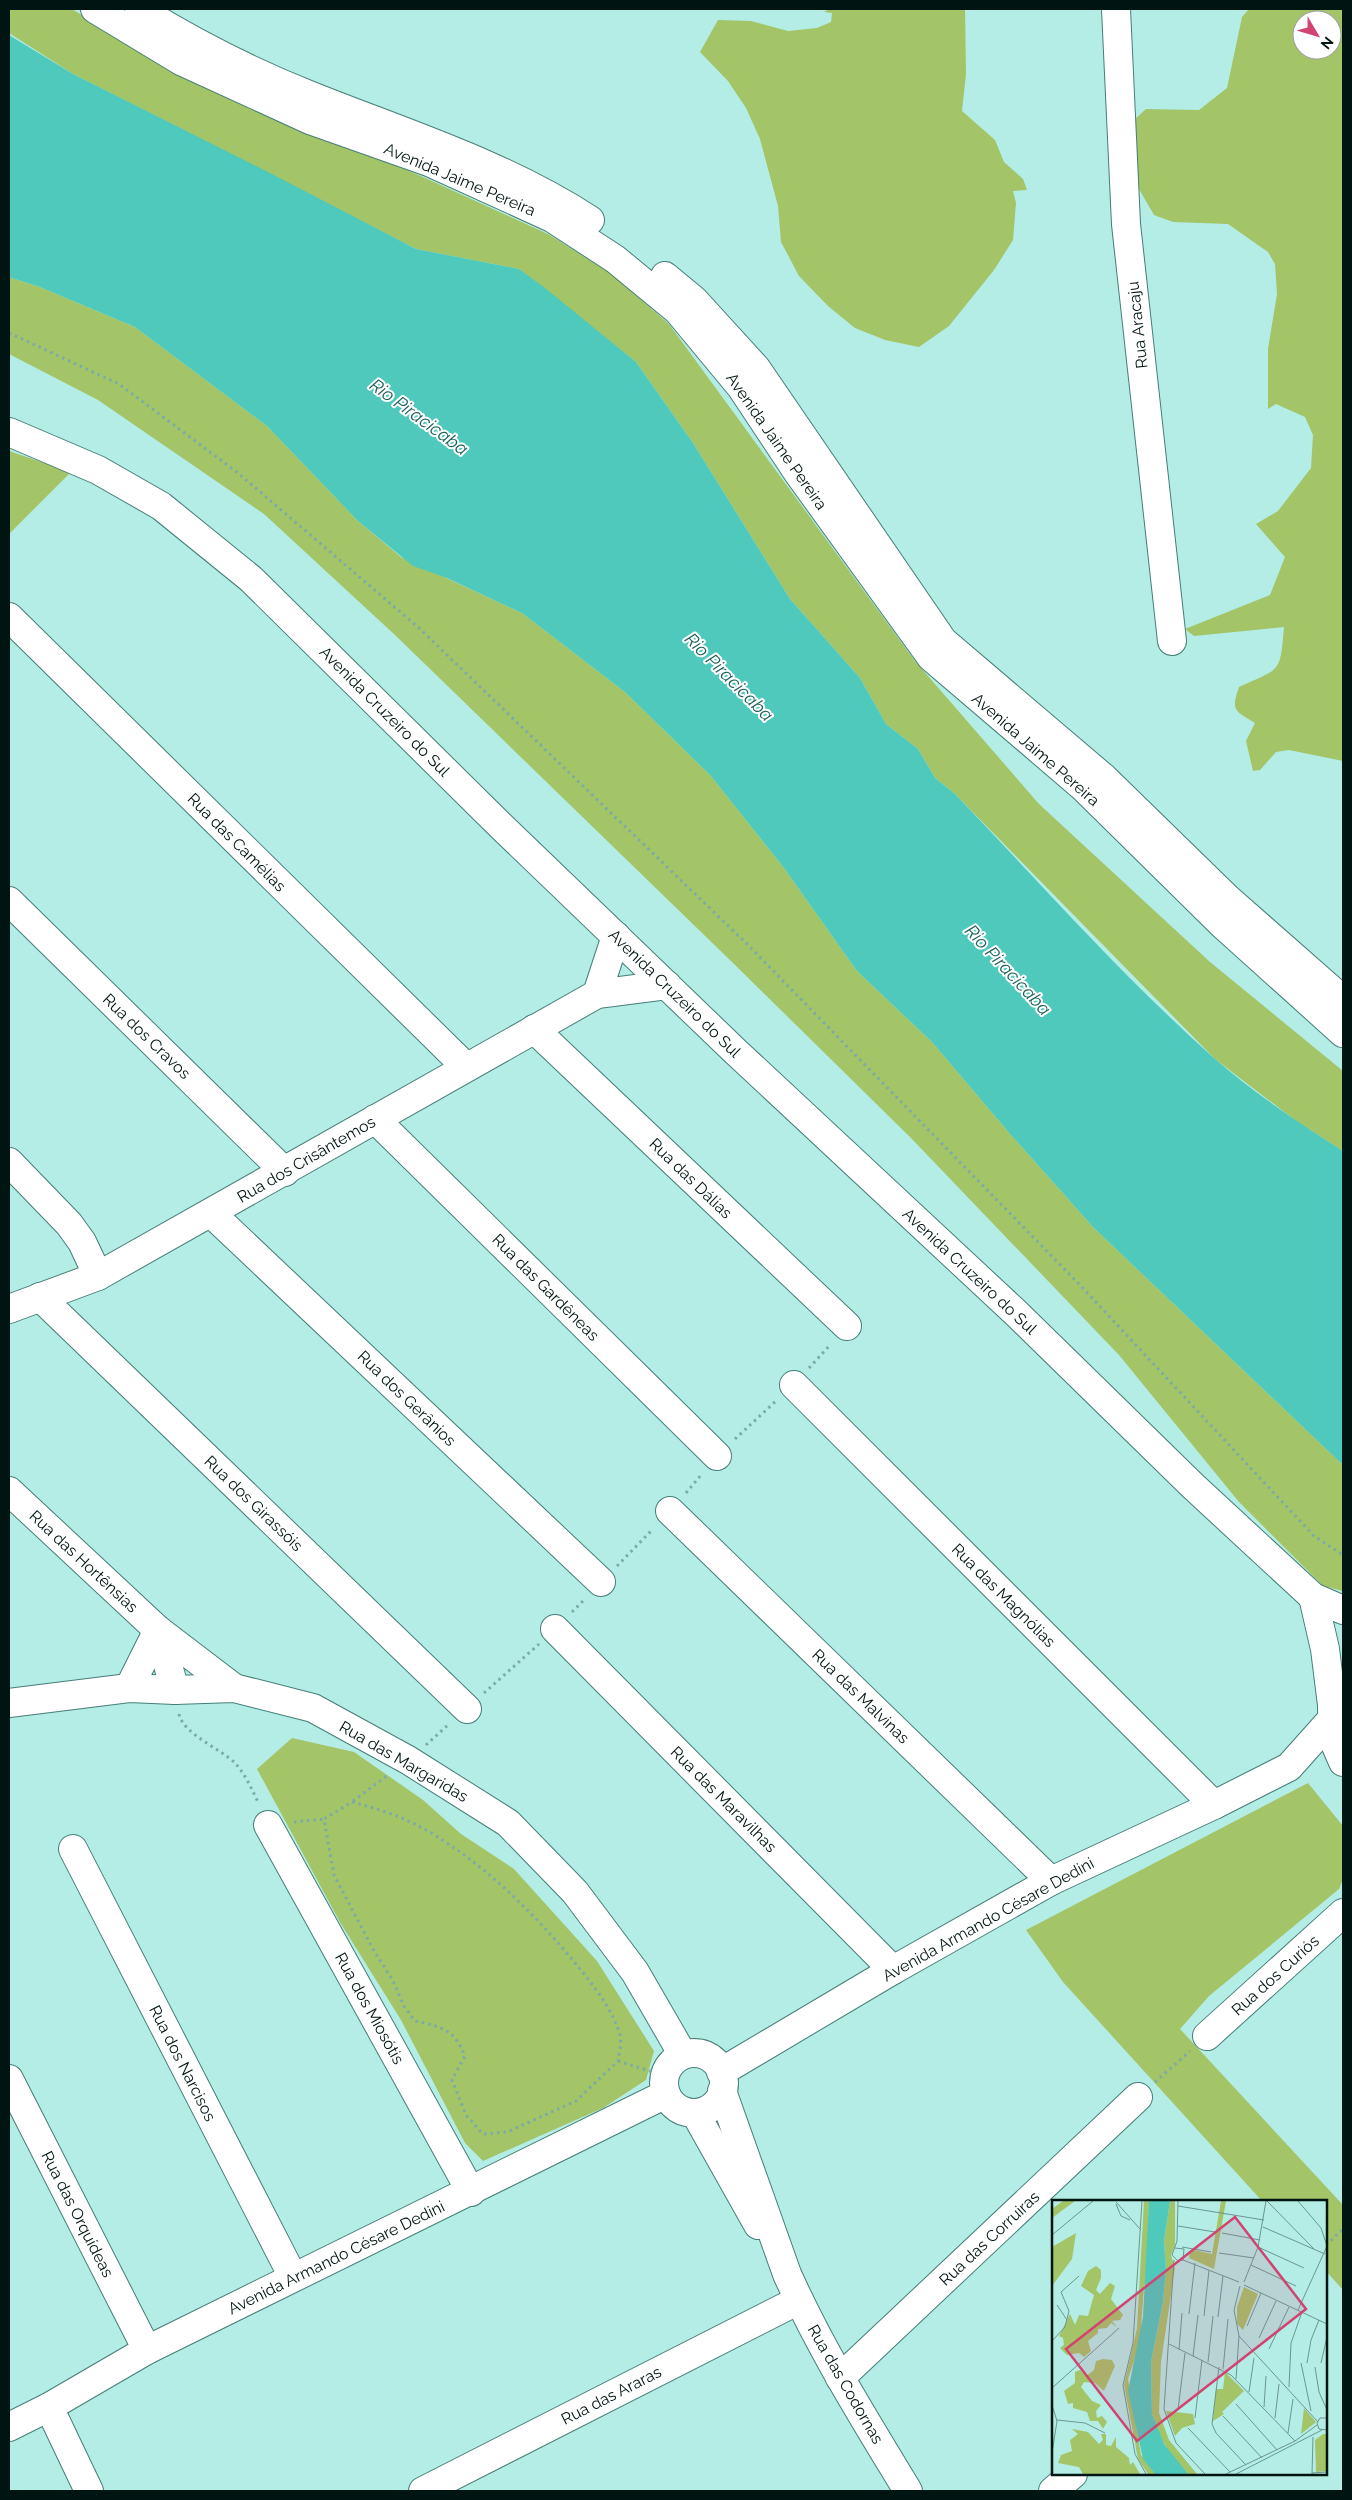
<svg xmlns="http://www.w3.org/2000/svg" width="1352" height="2500" font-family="Raleway,sans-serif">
<rect width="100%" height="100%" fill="#b3ede5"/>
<!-- green -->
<g fill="#a4c468" fill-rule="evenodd">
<path d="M9 9H72L180 76 421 176 548 234 610 273 669 324 915 661 1039 804 1210 962 1343 1071V1151L1296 1121 1215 1059 955 794 935 778 918 749 886 724 860 678 790 599 693 443 636 362 519 269 416 249 73 74 9 33Z"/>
<path d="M829 9H965L966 74 962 111 995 140 1004 162 1023 179 1027 190 1013 191 1016 203 1013 240 994 270 949 326 919 347 885 340 855 328 828 306 799 276 781 242 778 206 760 139 746 108 728 81 700 52 718 20 751 21 788 31 817 28 831 22 832 13 824 12Z"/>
<path d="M1249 9H1343V761L1289 750 1276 752 1260 770 1253 771 1246 741 1255 723C1234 710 1231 711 1239 687 1281 668 1280 674 1284 627L1194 636 1185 629 1270 595 1285 557 1256 524 1278 511 1311 468 1313 435 1305 417 1276 404 1268 409V349L1277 294 1275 264 1268 252 1228 224 1173 222 1154 215 1132 177 1128 137 1135 119 1146 109 1199 110 1227 88 1242 17ZM1302 20H1332V50H1302Z"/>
<path d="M9 277 40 287 135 327 267 426 358 521 401 557 522 613 625 692 711 776 784 868 857 971 932 1042 1011 1135 1094 1228 1343 1465V1591L1323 1586 1239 1502 1119 1355 911 1138 733 963 395 635 264 514 98 400 9 354Z"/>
<path d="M9 451 71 472 9 534Z"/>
<path d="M292 1738 354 1752 423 1800 461 1834 514 1869 597 1961 654 2051 646 2080 603 2108 483 2161 465 2143 401 2020 341 1924 257 1769Z"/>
<path d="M1308 1783 1343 1826V1879L1339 1889 1209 1996 1180 2029 1343 2205V2290L1326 2271V2201H1262L1063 1982 1026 1930Z"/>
</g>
<!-- water -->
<path fill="#4ec9bc" d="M9 35 73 74 272 174 416 249 519 269 545 288 636 362 693 443 790 599 860 678 886 724 918 749 935 778 955 794C1040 883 1122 976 1214 1058 1254 1093 1299 1123 1343 1151V1465L1094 1228 1011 1135 932 1042 857 971 784 868 711 776 625 692 522 613 447 578 413 566 358 521 267 426 135 327 40 287 9 277Z"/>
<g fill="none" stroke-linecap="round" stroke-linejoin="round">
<!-- minor casing -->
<g stroke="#467e77" stroke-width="30">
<g id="minor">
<path d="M1116 9 1126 224 1172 641"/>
<path d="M9 432 98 470 161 506 251 579 502 827 736 1052 1016 1313 1193 1486 1313 1597 1343 1610"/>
<path d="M9 617 466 1067"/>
<path d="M9 901 285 1172"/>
<path d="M597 994 616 936"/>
<path d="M534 1029 847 1326"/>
<path d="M375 1119 717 1456"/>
<path d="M9 1162 69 1224 82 1242 98 1276"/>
<path d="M212 1214 601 1582"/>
<path d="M40 1297 467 1709"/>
<path d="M9 1309 98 1276 597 994 667 985"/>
<path d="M794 1385 1214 1805"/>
<path d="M9 1491 158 1630 234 1688"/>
<path d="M670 1511 1051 1881"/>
<path d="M1313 1597 1325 1649 1332 1705"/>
<path d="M555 1629 893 1970"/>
<path d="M158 1630 175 1690"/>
<path d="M129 1688 158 1630"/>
<path d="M9 1703 129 1688 175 1690 234 1688 313 1708 408 1760 508 1823 575 1892 635 1972 683 2055"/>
<path d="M1332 1707 1333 1739 1343 1762"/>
<path d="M268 1825 471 2192"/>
<path d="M73 1849 293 2277"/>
<path d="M1207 2036 1343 1913"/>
<circle cx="694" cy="2083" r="30"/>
<path d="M721 2072 893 1970 1051 1881 1214 1805 1289 1767 1331 1720"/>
<path d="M9 2079 147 2350"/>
<path d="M722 2091 787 2274C821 2350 865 2420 908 2491"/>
<path d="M695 2113 758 2225"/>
<path d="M840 2378 1138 2097"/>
<path d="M49 2407 89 2491"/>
<path d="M9 2427 49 2407 147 2350 666 2094"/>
<path d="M423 2491 799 2300"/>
<path d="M1053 2491 1073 2474"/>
</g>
</g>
<!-- major casing -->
<g stroke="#467e77" stroke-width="30">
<g id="major">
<path d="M95 9 181 61 310 120 429 162 552 218 615 259 678 311 741 387 798 473 931 657 1083 787 1222 924 1343 1033"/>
<path d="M139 9C194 43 253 73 314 97 407 134 506 165 590 220"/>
<path d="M665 276 694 300 756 368 943 641 1104 778 1227 898 1343 1000"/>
</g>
</g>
<!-- path -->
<g stroke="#7caba5" stroke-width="3" stroke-dasharray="2.5 4" stroke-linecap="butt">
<path d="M9 333 119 384 238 473 419 628 746 943 1079 1284 1314 1536 1343 1555"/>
<path d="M809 1368 831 1344"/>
<path d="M735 1439 776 1401"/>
<path d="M686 1493 701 1475"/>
<path d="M617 1566 653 1529"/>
<path d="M572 1612 585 1599"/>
<path d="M484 1693 539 1644"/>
<path d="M179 1714C183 1734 221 1749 235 1763 246 1775 252 1790 259 1804"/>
<path d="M426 1745 449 1724"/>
<path d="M353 1801 388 1775"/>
<path d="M352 1802C382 1810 410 1819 436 1836 491 1870 535 1915 576 1964 593 1985 612 2008 620 2035 622 2042 619 2053 618 2061L576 2101 507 2132 483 2134 466 2115 452 2080 465 2056C454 2029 442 2027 415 2021L404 2006 393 1981 373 1949 334 1875 324 1819Z"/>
<path d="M294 1822 324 1819"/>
<path d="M618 2061 653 2072"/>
<path d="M1155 2082 1190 2051"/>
<path d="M1326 2245 1343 2229"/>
</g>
<!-- minor -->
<use href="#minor" stroke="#fff" stroke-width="28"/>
<!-- major -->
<use href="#major" stroke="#fff" stroke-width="28"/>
</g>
<g text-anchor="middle" stroke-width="4" stroke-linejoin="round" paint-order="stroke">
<!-- street labels -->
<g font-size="16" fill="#001412" stroke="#fff">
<text transform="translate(460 179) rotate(23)" y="6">Avenida Jaime Pereira</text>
<text transform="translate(1137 325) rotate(-96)" y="6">Rua Aracaju</text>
<text transform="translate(777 441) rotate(55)" y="6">Avenida Jaime Pereira</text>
<text transform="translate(385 711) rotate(45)" y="6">Avenida Cruzeiro do Sul</text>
<text transform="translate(1036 749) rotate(41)" y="6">Avenida Jaime Pereira</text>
<text transform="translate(237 842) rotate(45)" y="6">Rua das Camélias</text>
<text transform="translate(675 993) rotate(44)" y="6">Avenida Cruzeiro do Sul</text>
<text transform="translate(147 1036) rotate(44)" y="6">Rua dos Cravos</text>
<text transform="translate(306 1159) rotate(-30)" y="6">Rua dos Crisântemos</text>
<text transform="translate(691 1178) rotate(44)" y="6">Rua das Dálias</text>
<text transform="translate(970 1271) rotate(43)" y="6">Avenida Cruzeiro do Sul</text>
<text transform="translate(546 1287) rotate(45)" y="6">Rua das Gardêneas</text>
<text transform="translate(407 1398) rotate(44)" y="6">Rua dos Gerânios</text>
<text transform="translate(254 1503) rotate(44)" y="6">Rua dos Girassóis</text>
<text transform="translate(84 1561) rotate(43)" y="6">Rua das Hortênsias</text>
<text transform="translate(1004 1595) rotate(45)" y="6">Rua das Magnólias</text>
<text transform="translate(861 1696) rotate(44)" y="6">Rua das Malvinas</text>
<text transform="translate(404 1761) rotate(30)" y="6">Rua das Margaridas</text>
<text transform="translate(724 1799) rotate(45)" y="6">Rua das Maravilhas</text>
<text transform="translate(988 1919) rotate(-29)" y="6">Avenida Armando Césare Dedini</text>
<text transform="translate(1275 1975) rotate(-42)" y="6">Rua dos Curiós</text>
<text transform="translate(370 2008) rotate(61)" y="6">Rua dos Miosótis</text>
<text transform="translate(183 2063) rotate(63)" y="6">Rua dos Narcisos</text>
<text transform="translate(78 2214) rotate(63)" y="6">Rua das Orquídeas</text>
<text transform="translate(989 2238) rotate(-43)" y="6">Rua das Corruiras</text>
<text transform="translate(336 2257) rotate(-26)" y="6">Avenida Armando Césare Dedini</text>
<text transform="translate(846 2384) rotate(60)" y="6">Rua das Codornas</text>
<text transform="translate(611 2395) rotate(-27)" y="6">Rua das Araras</text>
</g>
<!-- water labels -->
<g font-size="18" font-style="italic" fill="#1e615a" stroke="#fff">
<text transform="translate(419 417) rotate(36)" y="6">Rio Piracicaba</text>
<text transform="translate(729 677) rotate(45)" y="6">Rio Piracicaba</text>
<text transform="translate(1008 970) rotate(47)" y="6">Rio Piracicaba</text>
</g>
</g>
<!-- overview -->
<g transform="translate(1052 2200)">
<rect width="275" height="275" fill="#b3ede5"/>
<path d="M11 1H23L0 18V9ZM92 1H97L95 79 92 86 88 143 76 179 89 255 103 274H96L86 259 72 185 85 128ZM118 1H123V45L119 55 123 68 109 162 107 213 117 240 145 274H136L120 256 108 237 100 214 99 162 111 102 114 69 112 41ZM169 1H174L162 69 137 58 138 51 142 50 160 54ZM24 33 20 59 0 86V47ZM44 66 49 70V78L44 90 48 94 58 83 63 86 59 99 71 115 68 120 60 121 65 127 59 123 55 128 46 129V133L36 141 39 151 32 157 27 153 15 155 8 148 12 145 11 138 7 136 18 114 23 125 27 115 36 116 42 95 29 86 36 71ZM192 87 206 94 191 130 185 124V107ZM51 159 60 160 63 166 52 191 43 183 32 182 29 187 40 201 49 205 44 211 45 218 50 216 55 222 51 229 46 221H38L35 212 21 208V203L16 204 12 191 23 183V172L28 170 34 176 42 170 44 161ZM173 172 192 191 170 212 172 214 161 221 164 189H171ZM252 208 264 222 249 234ZM114 211 141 214 143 224 130 228 123 236ZM20 229 36 232 47 244 51 240 49 234H54V245L59 246 64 237V247L77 258 78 265 81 262 88 274H31L27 267 6 263 9 255 20 251 18 240 26 234ZM271 234H275V271L264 272 263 240Z" fill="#a4c468"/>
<path d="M97 1H118L112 41 114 69 111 102 99 162 100 214 112 244 136 274H103L91 259 76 191 91 117Z" fill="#4ec9bc"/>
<path fill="none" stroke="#6b9691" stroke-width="1" d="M90 1 81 143 71 185 83 254 94 274M215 1 262 49M246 1 269 28 275 46M64 2 88 29M64 4 69 16 78 20M126 6 212 20M126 26 163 32M211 27 273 54M170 33 208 40M0 35 41 1M130 47 159 52M206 47 252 68M123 48 132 49 131 60 126 61 120 55 125 41 126 1M167 53 202 58M122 60 112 209 124 243 153 274M131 60 187 82M199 65 244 86M192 82 206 47 214 1M192 85 275 124M188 86 182 110 187 136 266 222M5 105 15 120M246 110 275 46M137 114 143 63M152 116 157 70M166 117 171 76M195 126 209 93M207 138 224 101M0 141 13 127 17 111 9 92 27 76M117 144 179 175 243 241M217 149 237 107M127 150 130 113M141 156 146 115M156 162 161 116M249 163 259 211M255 163 259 140 267 120M269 163 275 137M167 167 160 224 164 233 194 265M263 167 267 192 275 210M171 169 176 119M184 179 187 136M237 187 239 143 250 112M0 188 67 128M197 192 202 158M184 204 225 250M0 205 5 221 0 253M212 207 214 176M126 210 133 153M171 216 210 258M143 218 150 160M223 218 227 184M275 218H268L265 223 267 229 275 230M5 220 33 223 53 233M136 228 178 272M236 233 241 199M260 273 275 272M174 274 243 241 265 225M184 274 270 230M260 274 261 237"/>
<path fill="#d14470" fill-opacity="0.15" stroke="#d14470" stroke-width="2.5" d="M183 17 254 109 85 241 14 149Z"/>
<rect width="275" height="275" fill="none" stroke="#001412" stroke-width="2.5"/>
</g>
<!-- border -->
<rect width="1352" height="2500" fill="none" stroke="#001412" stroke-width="20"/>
<!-- north arrow -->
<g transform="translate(1317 35) rotate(128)"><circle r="24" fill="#ffffff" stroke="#99a1a0"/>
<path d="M0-4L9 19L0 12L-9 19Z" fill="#d14470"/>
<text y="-8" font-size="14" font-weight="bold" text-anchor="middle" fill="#001412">N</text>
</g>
</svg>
